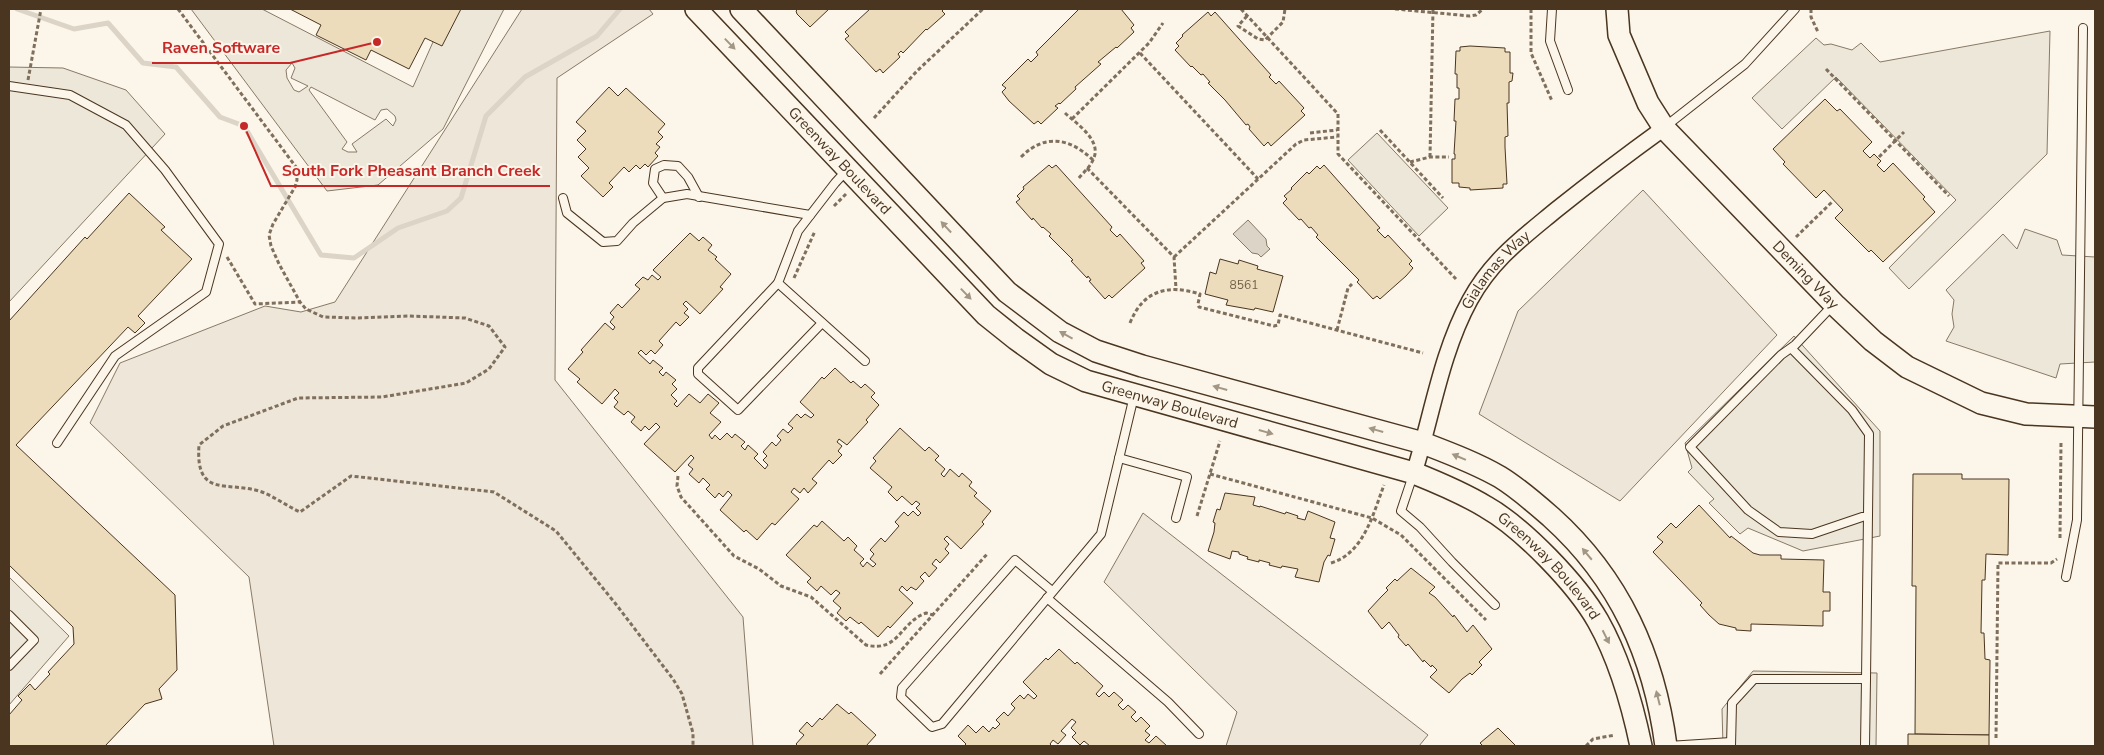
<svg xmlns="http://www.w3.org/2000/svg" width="2104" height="755" font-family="'Nunito Sans',sans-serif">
<rect width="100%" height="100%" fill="#fbf6e9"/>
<!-- green -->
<g fill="#ede6d9" stroke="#887966">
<path d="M522 9H649L653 14 557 78 555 380 743 617 753 746H274L249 577 90 423 120 363 265 306 301 312 335 302Z"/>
<path d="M1643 190 1777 335 1620 501 1479 414 1518 311Z"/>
<path d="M1143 513 1428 735 1419 746H1226L1237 712 1104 582Z"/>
</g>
<!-- parking -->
<g fill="#ede7d9" stroke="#887966" fill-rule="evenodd">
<path d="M191 9H262L413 87 433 42 450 9H504L443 129 378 185 327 191ZM292 63 295 68 291 78 308 86 299 92 294 90 287 78 286 70ZM311 87 375 120 381 110 387 109 395 116 396 120 393 126 386 119 352 144 357 152H348L342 149 347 142 309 90Z"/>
<path d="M2050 31 2047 154 1909 289 1889 268 1956 200 1836 77 1782 129 1752 98 1816 38 1824 45 1831 44 1852 50 1861 43 1880 62Z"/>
<path d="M9 67 63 68 126 90 165 134 9 302Z"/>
<path d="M1377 133 1448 208 1419 236 1348 160Z"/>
<path d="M2025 229 2057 240 2062 255 2095 257V362L2060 364 2056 378 1946 341 1954 327 1952 314 1954 300 1946 290 2003 234 2017 249Z"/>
<path d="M1794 336 1880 431V536L1803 551 1748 528 1740 534 1709 503 1714 499 1688 472 1692 468 1685 443Z"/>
<path d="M9 577 69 636 9 705Z"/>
<path d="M1753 671 1877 673 1876 746H1723L1722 709Z"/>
</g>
<!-- water -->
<path fill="#dcd4c6" stroke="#887966" d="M1248 220 1266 239 1267 246 1270 249 1261 257 1258 254 1252 253 1233 234Z"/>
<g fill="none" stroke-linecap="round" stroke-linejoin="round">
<!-- stream -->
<path stroke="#dcd4c6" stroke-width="5" d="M17 9 74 29 108 23 143 63 176 67 220 117 244 126 321 255 354 258 398 228 447 211 461 198 486 116 525 77 597 36 620 9"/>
</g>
<!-- building -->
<g fill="#ecdcbc" stroke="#4a3520">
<path d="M290 9H461L442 46 425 38 409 69 371 50 366 60 316 35 321 25Z"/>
<path d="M798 9H829L810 27 797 14 796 11Z"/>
<path d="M870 9H944L942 11 945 14 927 30 926 29 903 53 901 51 898 54 900 57 883 73 880 69 876 72 845 39 849 36 845 32Z"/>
<path d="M1079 9H1121L1134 25 1131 28 1134 32 1117 48 1116 47 1098 62 1101 64 1075 87 1076 89 1060 104 1059 103 1055 106 1058 108 1041 124 1038 121 1034 124 1009 101 1002 92 1006 88 1002 85 1028 59 1031 62 1038 55 1036 52Z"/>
<path d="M1208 12 1211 16 1215 12 1271 75 1269 77 1276 84 1279 81 1304 108 1301 111 1305 115 1271 146 1268 142 1264 146 1249 129 1250 127 1248 124 1246 125 1225 100 1208 83 1210 82 1203 74 1201 75 1192 66 1191 67 1175 50 1179 46 1176 43 1183 36 1182 35Z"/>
<path d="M1470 46 1505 48V52H1510V73H1513L1512 81 1509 82V103H1507L1508 136 1505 137V147L1507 184H1503V188L1470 190V188L1459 187V183H1452V159H1455V154H1454L1456 121H1454L1455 99H1459V88H1457V74H1455L1456 51H1460V47Z"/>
<path d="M609 87 618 96 626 88 665 124 658 132 663 137 656 144 660 147 655 153 658 156 648 167 645 164 640 169 636 165 629 172 624 167 609 183 613 187 603 197 581 176 589 168 578 157 586 149 577 140 586 131 576 122Z"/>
<path d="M1825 99 1837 111 1840 109 1872 142 1863 151 1870 158 1874 154 1881 161 1877 165 1884 172 1893 163 1925 197 1923 199 1935 212 1883 262 1871 250 1869 252 1835 218 1843 210 1824 190 1816 198 1783 164 1785 162 1773 149Z"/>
<path d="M1049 165 1052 168 1056 165 1112 227 1110 230 1117 237 1120 234 1144 261 1141 263 1145 268 1112 298 1109 295 1105 299 1089 281 1091 280 1088 276 1087 278 1071 261 1073 260 1049 236 1051 234 1043 227 1042 228 1033 218 1032 220 1016 202 1020 199 1017 196 1024 189 1023 187Z"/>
<path d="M1324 165 1380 228 1377 230 1385 238 1388 235 1412 261 1409 264 1413 268 1406 276 1380 299 1377 296 1373 299 1357 282 1359 280 1316 237 1318 235 1311 227 1309 228 1301 219 1299 220 1283 203 1287 199 1284 196 1292 189 1291 188 1307 172 1309 174 1317 166 1320 169Z"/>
<path d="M129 193 165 227 161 230 192 259 138 316 145 323 135 333 128 327 16 445 175 595 177 670 159 689 162 699 145 704 105 746H9V715L22 700 18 696 30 684 35 690 50 674 48 672 74 644 73 627 9 565V321L85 237 87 239Z"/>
<path d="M690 233 699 241 703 237 712 245 708 250 717 257 715 259 731 274 720 287 723 289 700 314 686 301 683 304 688 309 684 313 689 317 680 326 676 322 659 341 663 345 655 354 651 350 646 355 641 350 638 353 650 364 653 360 663 368 659 372 663 376 666 372 676 380 672 384 677 389 671 395 677 401 674 404 677 407 689 394 700 403 708 394 719 403 710 413 721 422 709 435 712 439 715 435 720 440 727 433 732 438 735 434 745 442 741 446 745 450 748 445 758 454 754 458 765 469 768 465 763 460 767 456 763 452 772 442 776 446 781 440 777 436 783 429 788 433 793 428 788 424 797 414 801 418 805 414 811 418 814 415 800 402 822 377 824 379 835 368 851 383 853 381 861 388 865 384 875 393 871 397 879 405 866 420 868 422 847 445 839 439 837 442 842 446 838 451 842 455 833 464 829 460 812 479 817 483 808 493 804 488 800 493 794 488 791 492 799 499 775 525 772 523 757 540 746 530 744 532 720 510 732 495 728 491 723 497 719 493 715 498 706 489 710 485 703 478 699 483 689 474 693 469 688 465 694 458 691 455 675 472 644 444 660 427 656 423 649 430 645 426 641 431 631 422 635 417 628 411 624 415 614 407 618 402 614 398 619 393 615 389 602 404 577 382 580 379 568 369 583 352 581 350 605 323 613 330 615 327 610 322 614 317 610 313 618 304 622 308 640 289 635 285 643 277 648 280 652 275 658 280 661 277 653 270Z"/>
<path d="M1220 259 1238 264 1239 260 1258 266 1257 269 1283 276 1273 312 1255 308 1254 310 1226 305 1228 300 1205 294 1210 272 1216 274Z"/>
<path d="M900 428 925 451 929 447 939 456 935 460 945 469 941 474 944 477 950 469 959 477 962 473 972 482 969 486 977 493 974 496 991 511 982 522 984 524 961 549 947 536 944 539 949 544 945 549 949 553 940 563 936 559 932 564 937 568 929 577 925 572 920 577 924 581 916 590 911 587 907 591 902 586 899 590 913 603 890 628 888 626 878 637 861 622 859 624 850 617 846 621 837 613 841 608 833 601 840 593 836 590 831 595 821 586 817 591 807 582 811 578 786 555 814 525 817 527 822 521 844 541 848 537 857 546 854 550 864 559 860 563 863 567 867 562 873 567 876 564 870 559 874 554 870 550 881 538 885 542 899 526 895 522 904 512 908 516 913 511 918 516 921 513 916 508 920 504 916 501 912 505 902 496 897 501 888 492 892 487 870 468 876 461 873 458Z"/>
<path d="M1913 474H1962V479H2009L2008 555 1986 554 1985 580H1982L1981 633H1984L1985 659 1990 660 1989 735 1915 734 1916 586H1912Z"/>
<path d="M1225 493 1255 497 1253 505 1260 507V506L1285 514 1286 512 1298 516 1297 518 1305 520 1308 511 1335 522 1330 538 1335 539 1330 556 1328 555 1324 562 1319 582 1295 577 1298 569 1282 566 1281 568 1269 565 1270 563 1259 560V562L1247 559 1248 557 1239 554V552L1232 551 1230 559 1208 551 1214 532 1215 523 1213 522 1217 509 1220 510Z"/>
<path d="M1699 505 1730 538 1731 536 1753 553 1760 555H1781V559L1824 560 1823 592H1830V611H1823V626L1751 624V631L1736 630V628L1719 624 1709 615 1700 605 1702 603 1653 552 1663 542 1657 537 1671 523 1676 528Z"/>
<path d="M1411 568 1435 587 1429 593 1435 597 1453 617 1454 615 1467 632 1473 625 1492 649 1479 662 1482 665 1472 675 1470 673 1462 679 1449 693 1430 677 1437 670 1432 665 1431 667 1424 660 1423 662 1408 644 1406 646 1398 637 1399 635 1389 622 1382 629 1368 611 1381 597 1388 590 1386 588 1395 579 1397 581Z"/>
<path d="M1059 649 1075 664 1077 662 1103 686 1096 694 1099 697 1104 692 1109 697 1114 692 1123 700 1118 705 1123 710 1128 705 1136 712 1131 717 1136 722 1141 717 1150 726 1145 731 1150 735 1145 740 1149 743 1156 736 1167 746H1090L1084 741 1080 745 1072 737 1076 733 1071 728 1076 722 1072 719 1061 731 1066 735 1058 744 1053 740 1050 744 1052 746H964L966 744 958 736 968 725 976 733 983 726 989 732 993 727 995 729 1000 724 996 720 1004 712 1008 716 1015 708 1011 704 1020 695 1024 699 1028 694 1034 699 1037 696 1023 682 1046 658 1048 660Z"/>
<path d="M837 704 849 714 851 712 876 735 866 746H798L796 744 804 735 799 731 807 722 812 727 820 718 822 720Z"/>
<path d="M1498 728 1516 746H1483L1480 743Z"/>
<path d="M1908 734 1989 735V746H1908Z"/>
</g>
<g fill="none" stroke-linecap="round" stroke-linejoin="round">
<!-- lane casing -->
<g stroke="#4a3520" stroke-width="10">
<g id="lane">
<path d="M1552 9 1550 41 1568 90"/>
<path d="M9 86 70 95 126 125 165 170 219 244 206 292 115 356 57 443"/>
<path d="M1666 126 1745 64 1795 9"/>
<path d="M847 170 835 183 798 231 778 283 865 361"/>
<path d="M563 198 567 213 603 242 617 241 633 223 663 198 687 194 810 215"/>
<path d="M663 198 653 183 655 169 664 165 678 166 688 177 699 197"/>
<path d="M778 283 698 368V374L738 410 822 323"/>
<path d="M1791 348 1852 410 1869 434 1868 515 1812 534 1779 532 1748 510 1690 447 1781 355 1795 345 1833 305"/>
<path d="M1119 458 1187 477 1176 518"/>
<path d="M1413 475 1401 511 1420 527 1452 562 1495 605"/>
<path d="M2066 577 2077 520 2083 28"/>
<path d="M1052 591 1015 560 902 688 901 697 932 727 942 724 1101 534 1134 396"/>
<path d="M1047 598 1168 702 1199 734"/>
<path d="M9 615 34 640 9 666"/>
<path d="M1866 679 1868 515"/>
<path d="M1668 746 1731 742"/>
<path d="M1731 746 1732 703 1754 679H1866L1865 746"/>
</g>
</g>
<!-- street casing -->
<g stroke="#4a3520" stroke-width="18">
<g id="street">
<path id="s1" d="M1414 473C1432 416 1441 353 1470 300 1492 260 1521 239 1556 210 1591 182 1628 154 1664 128"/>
</g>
</g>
<!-- secondary casing -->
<g stroke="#4a3520" stroke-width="24">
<g id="secondary">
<path id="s2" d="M696 9 986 315 1016 339 1051 364 1086 381 1414 473C1439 483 1463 493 1486 507 1523 528 1577 584 1598 621 1620 660 1632 703 1641 746"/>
<path d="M741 9 1007 292 1060 332 1096 351 1142 366 1423 443C1449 453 1476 463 1500 477 1518 488 1535 503 1551 517 1620 579 1654 656 1666 746"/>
<path id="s3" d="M1617 9 1619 35 1648 103 1664 128 1836 306 1873 341 1907 367 1981 403 2026 414 2095 417"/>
</g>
</g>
<!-- path -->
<g stroke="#7f6f5c" stroke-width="3" stroke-dasharray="4 2.5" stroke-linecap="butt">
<path d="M178 9 296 167 297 180 295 187 273 224 269 235 271 246 279 264 300 302 306 309 323 317 358 318 409 316 465 318 489 326 505 347 489 369 466 383 382 397 298 398 223 426 199 445C195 500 229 480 262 492 275 497 287 506 300 512L351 476 494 492 556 531 615 603 673 679 682 694 693 733V746"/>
<path d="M1241 9 1338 114V154L1456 279"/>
<path d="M1395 9 1470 16 1476 15 1483 9"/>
<path d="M1531 9V53L1552 101"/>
<path d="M1811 9V17L1818 32"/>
<path d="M1247 16 1238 26 1258 39 1265 40 1283 22 1285 9"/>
<path d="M1140 53 1258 179"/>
<path d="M1826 69 1949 196"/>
<path d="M28 80 41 9"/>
<path d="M1065 113C1077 124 1103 141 1093 160 1090 167 1083 173 1078 179"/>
<path d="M874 118 917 71 983 9"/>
<path d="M1072 119 1149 43 1163 23"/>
<path d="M1380 130 1443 198"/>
<path d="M1310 133 1337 130"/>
<path d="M1021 157C1045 133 1070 138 1093 160"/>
<path d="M1430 157 1433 9"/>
<path d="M1879 157 1904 132"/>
<path d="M1410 162 1430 157H1449"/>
<path d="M1087 168 1174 257 1176 289"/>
<path d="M834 206 846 194"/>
<path d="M1796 237 1832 202"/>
<path d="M227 257 255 304 300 302"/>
<path d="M1174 257 1296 144 1304 140 1337 137"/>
<path d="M794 278 815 231"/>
<path d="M1130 323C1143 290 1168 284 1200 294L1198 304 1199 307 1274 326 1278 325 1280 315 1423 353"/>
<path d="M1337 330 1348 288 1352 284"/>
<path d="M1210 474 1372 518 1401 535 1486 620"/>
<path d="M678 476 677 486 681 497 734 556 759 569 781 586 811 597 866 645C899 653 900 622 926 613L933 615"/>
<path d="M1197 516 1220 441"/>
<path d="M2060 538 2061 441"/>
<path d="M1331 563C1364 553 1373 514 1384 485"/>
<path d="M880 674 988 553"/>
<path d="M1996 738 1998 563H2051L2057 559"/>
<path d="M1586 746 1593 739 1615 735"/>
</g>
<!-- lane -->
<use href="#lane" stroke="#fbf6e9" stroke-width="8"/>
<!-- street -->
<use href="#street" stroke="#fbf6e9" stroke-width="15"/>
<!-- secondary -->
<use href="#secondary" stroke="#fbf6e9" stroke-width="21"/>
</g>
<!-- one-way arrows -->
<defs><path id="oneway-solid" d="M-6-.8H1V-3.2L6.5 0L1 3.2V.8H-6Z" transform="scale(1.25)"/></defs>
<g fill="#a29684">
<use href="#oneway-solid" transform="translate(730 44) rotate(46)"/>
<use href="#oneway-solid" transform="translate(946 227) rotate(-133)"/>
<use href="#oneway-solid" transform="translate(966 294) rotate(46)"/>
<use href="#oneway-solid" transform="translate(1066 335) rotate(-151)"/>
<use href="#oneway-solid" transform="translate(1220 388) rotate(-164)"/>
<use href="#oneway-solid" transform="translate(1376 430) rotate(-164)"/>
<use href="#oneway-solid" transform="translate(1266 432) rotate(16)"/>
<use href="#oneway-solid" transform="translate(1459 457) rotate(-157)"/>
<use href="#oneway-solid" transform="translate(1587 554) rotate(-130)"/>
<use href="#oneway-solid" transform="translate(1606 637) rotate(63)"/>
<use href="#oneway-solid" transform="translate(1658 698) rotate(-104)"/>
</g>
<g text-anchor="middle" stroke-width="4" stroke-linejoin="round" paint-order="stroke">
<!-- number labels -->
<g font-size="12" fill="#725f47">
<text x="1244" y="289">8561</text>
</g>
<!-- street labels -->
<g font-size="15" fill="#4a3520" stroke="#fbf6e9">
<text dy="5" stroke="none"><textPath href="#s2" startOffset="209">Greenway Boulevard</textPath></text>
<text dy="5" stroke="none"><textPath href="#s1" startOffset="222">Gialamas Way</textPath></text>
<text dy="5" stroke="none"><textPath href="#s3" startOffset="334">Deming Way</textPath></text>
<text dy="5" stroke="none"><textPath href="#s2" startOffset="629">Greenway Boulevard</textPath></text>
<text dy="5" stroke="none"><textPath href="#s2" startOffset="1049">Greenway Boulevard</textPath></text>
</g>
</g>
<!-- callouts -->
<path fill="none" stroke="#c62828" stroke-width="2" d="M377 42L290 63H152M244 126L271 186H550"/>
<g fill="#c62828" stroke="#fbf6e9" stroke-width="2">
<circle cx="377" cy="42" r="5"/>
<circle cx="244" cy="126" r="5"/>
</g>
<g font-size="16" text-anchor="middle" font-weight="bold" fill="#c62828" stroke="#fbf6e9" stroke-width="4" stroke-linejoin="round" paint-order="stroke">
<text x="221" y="53">Raven Software</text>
<text x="411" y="176">South Fork Pheasant Branch Creek</text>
</g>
<!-- border -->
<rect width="2104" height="755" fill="none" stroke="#4a3520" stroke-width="20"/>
</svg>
